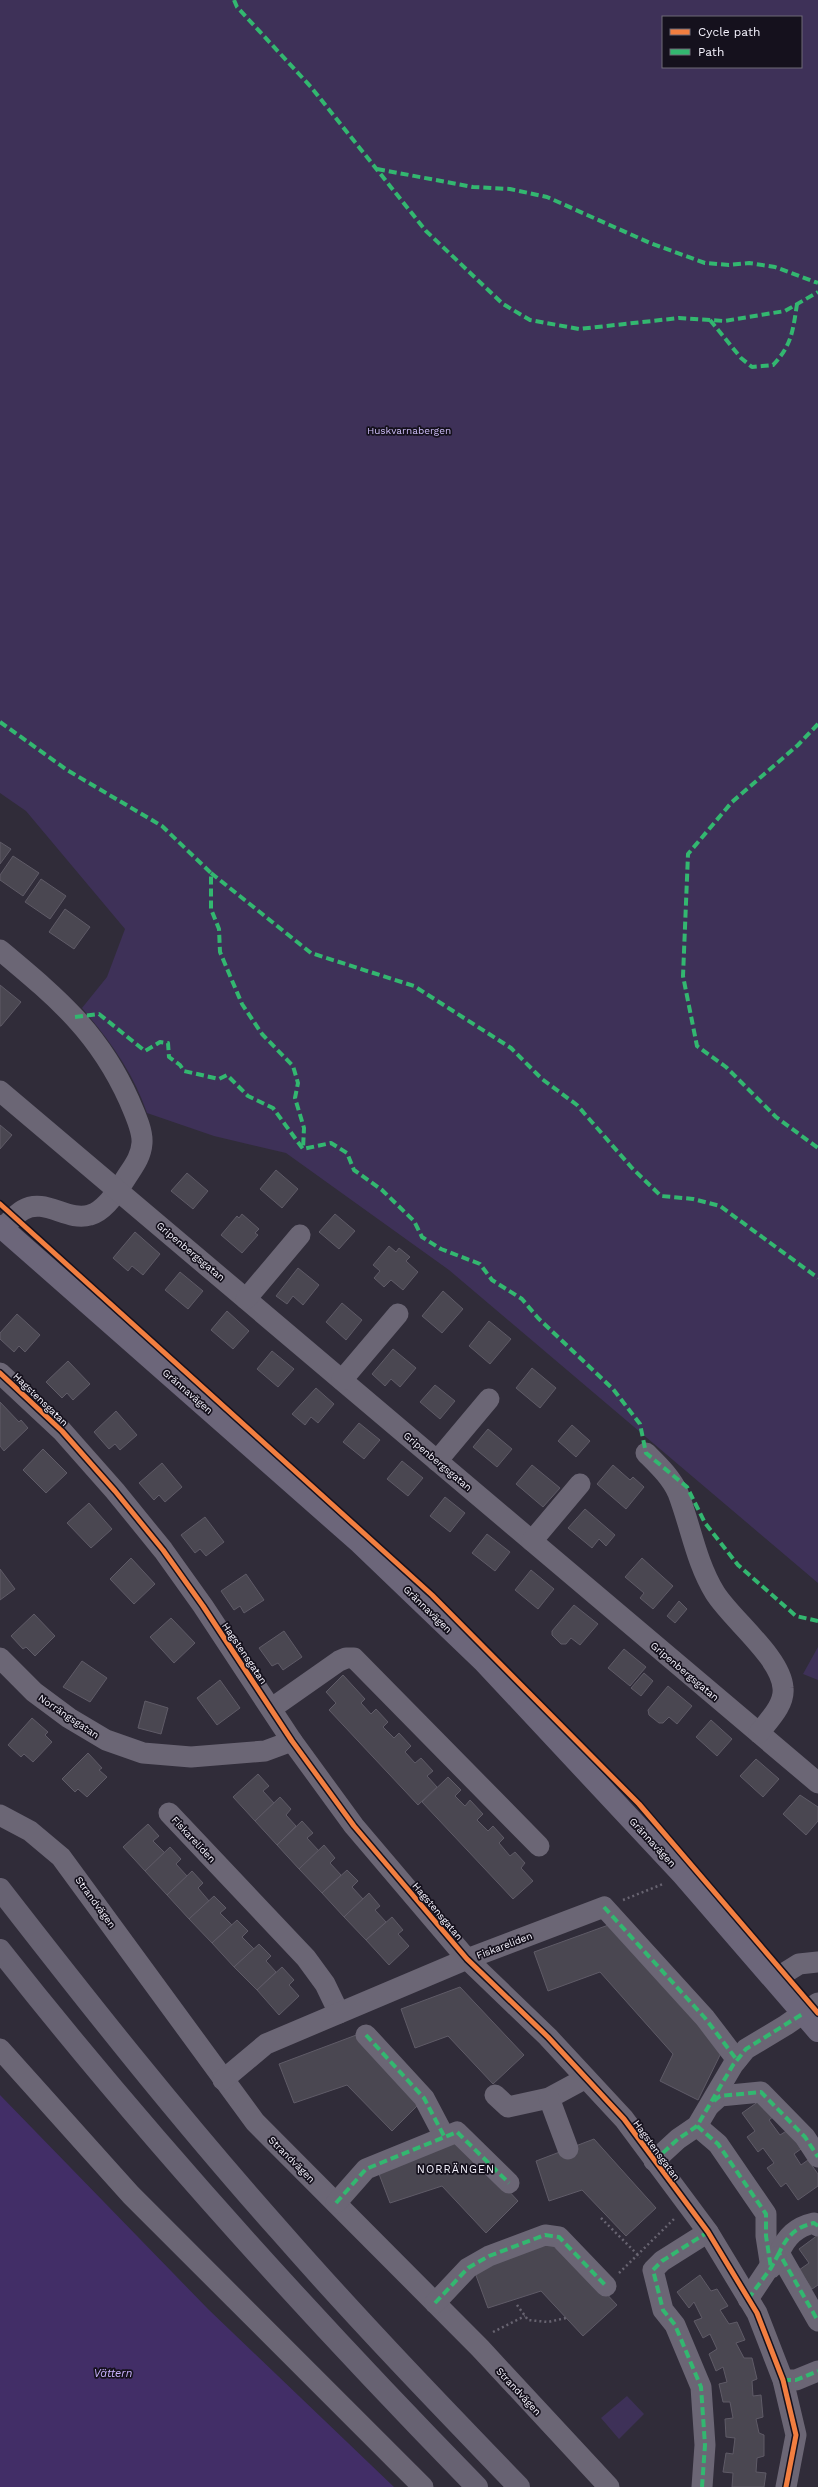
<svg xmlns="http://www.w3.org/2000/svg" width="818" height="2487" font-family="'Work Sans',sans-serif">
<rect width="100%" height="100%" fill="#302c39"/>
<!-- green -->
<g fill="#3e3158" fill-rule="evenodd">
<path d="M0 0H818V1583L449 1270 286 1153 214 1136 147 1113C133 1072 110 1041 82 1008L107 977 125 929 26 811 0 793ZM663 17H801V67H663Z"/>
<path d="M818 1647V1680L803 1674Z"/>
<path d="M627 2396 644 2414 619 2439 601 2418Z"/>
</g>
<!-- water -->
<path fill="#422e67" d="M0 2095 208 2309 394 2487H0Z"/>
<!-- building -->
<g fill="#4a4751" stroke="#5f5b67">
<path d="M0 842 11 849 0 864Z"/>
<path d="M13 856 39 873 23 896 0 880V875Z"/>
<path d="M41 879 66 896 50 919 25 902Z"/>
<path d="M65 909 90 927 74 949 49 932Z"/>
<path d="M0 985 21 1002 1 1026H0Z"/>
<path d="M0 1125 12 1135 0 1149Z"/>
<path d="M276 1170 298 1189 282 1208 260 1189Z"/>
<path d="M187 1173 208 1191 193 1209 171 1191Z"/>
<path d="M242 1214 259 1229 255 1233 258 1235 242 1253 221 1235 237 1216 239 1218Z"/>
<path d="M335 1214 355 1231 339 1249 319 1232Z"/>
<path d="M135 1232 160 1254 143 1275 132 1266 128 1271 113 1258Z"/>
<path d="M389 1246 396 1252 399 1248 410 1257 406 1261 418 1272 403 1290 391 1280 384 1287 374 1278 380 1271 373 1265Z"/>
<path d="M298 1268 319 1285 303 1305 293 1296 287 1304 276 1296Z"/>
<path d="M180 1272 203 1291 188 1309 165 1290Z"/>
<path d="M443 1291 463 1309 442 1333 422 1316Z"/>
<path d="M342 1303 362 1320 346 1340 326 1322Z"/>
<path d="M227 1311 249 1331 233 1349 211 1330Z"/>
<path d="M17 1314 40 1335 25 1352 19 1346 14 1352 0 1339V1333Z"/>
<path d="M489 1321 511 1339 490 1364 469 1346Z"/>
<path d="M393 1349 416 1368 400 1387 391 1379 385 1386 372 1374Z"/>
<path d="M272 1351 294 1369 278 1387 257 1369Z"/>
<path d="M68 1361 90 1384 73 1400 67 1393 62 1398 46 1382Z"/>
<path d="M532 1368 556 1388 540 1408 516 1388Z"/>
<path d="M435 1385 455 1401 440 1419 420 1402Z"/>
<path d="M316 1388 334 1404 318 1423 311 1417 305 1425 292 1414Z"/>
<path d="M0 1402 19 1422 21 1420 28 1428 4 1451 0 1446Z"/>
<path d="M116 1411 137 1435 120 1450 115 1444 109 1449 94 1432Z"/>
<path d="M359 1423 380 1440 364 1459 343 1442Z"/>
<path d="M572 1425 590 1441 576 1457 558 1441Z"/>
<path d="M488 1429 512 1449 497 1467 473 1447Z"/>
<path d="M43 1449 67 1473 46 1493 23 1470Z"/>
<path d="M402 1461 423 1478 408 1496 387 1479Z"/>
<path d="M162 1463 182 1487 165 1502 159 1495 154 1500 139 1483Z"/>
<path d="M532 1465 560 1488 543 1507 516 1484Z"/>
<path d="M613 1465 630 1480 633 1477 644 1487 626 1509 597 1484Z"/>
<path d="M445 1497 465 1513 450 1532 430 1516Z"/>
<path d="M89 1503 112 1529 91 1548 67 1523Z"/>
<path d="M585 1509 615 1535 606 1546 599 1539 592 1548 568 1528Z"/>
<path d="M205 1517 224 1542 206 1556 200 1549 195 1553 181 1535Z"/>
<path d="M487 1534 510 1552 495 1571 472 1553Z"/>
<path d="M131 1558 155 1584 134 1604 110 1579Z"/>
<path d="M642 1558 673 1586 653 1609 640 1598 644 1593 625 1577Z"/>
<path d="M0 1569 15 1589 0 1600Z"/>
<path d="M531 1570 554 1589 538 1609 515 1590Z"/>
<path d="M246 1574 264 1600 244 1613 240 1606 234 1610 221 1591Z"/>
<path d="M679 1601 687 1609 675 1623 667 1616Z"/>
<path d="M574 1605 598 1624 580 1645 571 1638 566 1644H561L552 1635V1631Z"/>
<path d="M34 1614 55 1636 35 1656 26 1647 23 1649 11 1636Z"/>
<path d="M171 1618 195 1643 174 1663 150 1637Z"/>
<path d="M284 1631 302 1657 283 1670 278 1663 272 1666 259 1648Z"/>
<path d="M624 1649 646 1667 630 1686 608 1668Z"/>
<path d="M82 1661 107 1678 90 1702 63 1687Z"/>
<path d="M644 1673 653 1681 641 1696 631 1688Z"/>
<path d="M343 1675 365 1699 361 1703 371 1714 376 1709 388 1722 383 1727 394 1738 399 1733 411 1746 405 1752 415 1763 421 1758 433 1771 427 1776 437 1787 418 1805 329 1710 336 1703 326 1692Z"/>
<path d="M220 1680 240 1708 217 1725 197 1698Z"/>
<path d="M668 1686 692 1706 677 1724 669 1717 663 1723H659L649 1715 648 1710Z"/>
<path d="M145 1701 168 1708 161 1734 138 1728Z"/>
<path d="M32 1718 48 1732 45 1735 52 1742 33 1762 24 1754 21 1757 8 1745Z"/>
<path d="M711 1720 732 1739 717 1756 696 1737Z"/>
<path d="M88 1753 102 1768 99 1770 107 1777 87 1797 78 1789 75 1792 62 1779Z"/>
<path d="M756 1759 779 1779 763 1797 740 1776Z"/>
<path d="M258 1774 269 1786 263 1791 274 1803 255 1821 233 1797Z"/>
<path d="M448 1777 461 1790 455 1796 465 1806 470 1800 483 1814 477 1820 488 1831 493 1826 504 1838 499 1843 510 1856 515 1852 525 1863 521 1868 533 1881 513 1899 422 1802Z"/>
<path d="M800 1795 818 1807V1821L806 1835 783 1814Z"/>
<path d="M280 1797 291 1809 286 1815 296 1826 277 1845 255 1821Z"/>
<path d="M302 1821 313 1833 307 1838 319 1851 299 1869 277 1845Z"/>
<path d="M148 1824 159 1836 153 1841 165 1853 145 1871 123 1847Z"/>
<path d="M324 1845 335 1858 330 1863 341 1875 322 1893 299 1869Z"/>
<path d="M170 1847 181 1859 176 1864 187 1876 167 1895 145 1871Z"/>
<path d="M347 1870 358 1881 352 1887 363 1899 344 1917 322 1893Z"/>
<path d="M192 1871 203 1883 198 1888 209 1901 189 1919 167 1895Z"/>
<path d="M369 1893 380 1906 375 1910 386 1922 366 1940 344 1917Z"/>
<path d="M214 1896 226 1908 220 1913 232 1925 212 1943 189 1919Z"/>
<path d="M392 1917 403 1930 398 1934 409 1946 389 1965 366 1940Z"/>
<path d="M237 1920 248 1931 242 1937 254 1949 234 1967 212 1943Z"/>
<path d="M614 1923 724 2047 698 2100 660 2081 673 2054 600 1972 548 1991 534 1952Z"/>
<path d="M259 1944 271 1956 266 1961 276 1972 257 1990 234 1967Z"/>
<path d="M282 1967 294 1980 289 1985 299 1996 279 2015 257 1990Z"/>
<path d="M460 1987 524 2055 493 2084 448 2036 415 2048 401 2009Z"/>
<path d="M359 2034 422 2101 392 2131 347 2085 294 2103 279 2064Z"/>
<path d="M762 2099 774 2116 769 2120 780 2135 788 2130 801 2149 794 2154 801 2165 808 2160 818 2174V2186L798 2200 786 2183 781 2187 767 2168 774 2163 763 2148 758 2152 747 2137 755 2131 742 2113Z"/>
<path d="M456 2134 518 2201 486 2233 442 2186 390 2203 376 2166Z"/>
<path d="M594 2139 656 2208 626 2236 582 2190 549 2201 536 2161Z"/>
<path d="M818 2235V2285L812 2289 799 2270 809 2263 799 2249Z"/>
<path d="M554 2238 617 2305 583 2336 541 2291 488 2308 474 2270Z"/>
<path d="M700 2275 711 2291 717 2289 728 2306 720 2310 729 2324 737 2322 745 2340 736 2343 744 2358H752L757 2379 752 2381 753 2396 761 2395 763 2417 756 2419 759 2433 764 2435V2456L757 2458 756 2472 766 2473 764 2487H732L733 2473 723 2472 726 2453 733 2454 735 2438 726 2437 725 2419 733 2418 730 2402H723L719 2384 727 2382 723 2367 716 2371 709 2354 717 2349 710 2334 703 2338 694 2321 702 2318 694 2302 689 2308 677 2292Z"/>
</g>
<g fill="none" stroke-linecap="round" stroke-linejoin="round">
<!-- path -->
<g stroke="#686471" stroke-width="2.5" stroke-dasharray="2 3" stroke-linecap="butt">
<path d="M623 1900 663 1884"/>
<path d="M601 2218 640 2257"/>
<path d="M619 2273 674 2219"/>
<path d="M517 2305 528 2320 548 2322 566 2318"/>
<path d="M493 2332 525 2316"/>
</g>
<!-- minor -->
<g stroke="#6b6675" stroke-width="21">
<path d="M0 950C56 997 98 1031 129 1100 134 1112 143 1130 142 1143 141 1158 132 1168 124 1181 116 1192 105 1211 90 1215 67 1222 45 1197 23 1210 16 1214 9 1222 3 1228"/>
<path d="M0 1091 818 1783"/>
<path d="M246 1299 300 1235"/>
<path d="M0 1373 62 1431 115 1491 163 1550 203 1606 292 1741 354 1826 467 1959 548 2037 624 2119 708 2232 757 2313 783 2380 796 2435 786 2487"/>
<path d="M342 1380 398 1314"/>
<path d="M646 1453C658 1465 671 1477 678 1493 691 1527 696 1562 715 1593 732 1620 781 1657 783 1688 785 1705 768 1721 759 1733"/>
<path d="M437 1461 489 1399"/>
<path d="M532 1541 580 1484"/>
<path d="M0 1658 34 1692 69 1718 106 1740 143 1753 191 1757 265 1751 292 1741"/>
<path d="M272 1708 339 1661 346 1658H354L539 1846"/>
<path d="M169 1813 306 1958 325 1984 339 2013"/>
<path d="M0 1815 30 1831 61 1857 255 2122 480 2348 609 2487"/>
<path d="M775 1979 799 1964 818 1962"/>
<path d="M366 2035 424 2098 444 2136"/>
<path d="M0 2049 131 2195 423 2487"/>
<path d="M223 2080 266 2044 467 1959 604 1907 705 2018 737 2060"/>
<path d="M495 2095 508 2107 549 2098 586 2078"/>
<path d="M549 2098 568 2149"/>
<path d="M710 2105 720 2096 761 2092 805 2137 818 2157"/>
<path d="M697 2126 718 2144 766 2214V2236L771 2268"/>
<path d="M654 2161 678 2139 697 2126 733 2065 746 2049 786 2025 818 2003"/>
<path d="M336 2203 366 2169 457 2132 509 2183"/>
<path d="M818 2226 814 2223C796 2227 787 2236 779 2253L818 2321"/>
<path d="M748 2299 776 2257"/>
<path d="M435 2303 468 2268 489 2256 545 2235 559 2237 606 2286"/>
<path d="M783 2380H796L818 2371"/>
<path d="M702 2487 705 2445 701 2387 675 2325 663 2310 653 2270 662 2261 708 2232"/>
</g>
<!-- major -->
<path stroke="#6c667a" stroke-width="22" d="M0 1226 360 1543 483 1661 683 1875 818 2031"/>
<!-- highway -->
<g stroke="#676272" stroke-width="22">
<path d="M0 1889C90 2005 182 2121 280 2231 357 2319 438 2403 519 2487"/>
<path d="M0 1950C148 2138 310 2316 477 2487"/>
</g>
<!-- quiet -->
<g stroke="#33b770" stroke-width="4" stroke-dasharray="8 4" stroke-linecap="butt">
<path d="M234 0 237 7 311 87 426 231 503 304 530 320 579 329 679 318 724 321 785 311 818 292"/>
<path d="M377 169 473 187 510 189 547 197 650 243 705 263 729 265 749 263 775 267 818 283"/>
<path d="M710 320 741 358 752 367 773 365C792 345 793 330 797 304"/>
<path d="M0 722 67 770 162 826 211 873V909L219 929 220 952 242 1004 262 1034 293 1066 298 1083 295 1098 304 1128 303 1149"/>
<path d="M818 724 798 745 732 802 688 854 683 976 697 1046 726 1067 776 1117 818 1148"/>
<path d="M211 873 311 953 414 986 511 1048 542 1079 577 1105 632 1168 661 1196 693 1199 720 1206 818 1278"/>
<path d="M75 1017 99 1014 145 1051 160 1042 168 1043 169 1057 180 1065 184 1071 219 1079 227 1075 248 1096 273 1108 303 1149 331 1143 347 1153 354 1170 382 1190 414 1221 422 1237 441 1249 480 1264 492 1280 522 1299 538 1318 613 1389 640 1424 646 1453 687 1487 705 1523 738 1565 796 1616 818 1621"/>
<path d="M604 1907 705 2018 737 2060"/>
<path d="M366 2035 424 2098 444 2136"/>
<path d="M714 2101 720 2096 761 2092 805 2137 818 2157"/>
<path d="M697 2126 718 2144 766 2214V2236L771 2268"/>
<path d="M654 2161 678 2139 697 2126 733 2065 746 2049 804 2013"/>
<path d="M336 2203 366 2169 457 2132 509 2183"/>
<path d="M818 2226 814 2223C796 2227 787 2236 779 2253L818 2321"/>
<path d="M748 2299 771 2268 779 2253"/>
<path d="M435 2303 468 2268 489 2256 545 2235 559 2237 606 2286"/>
<path d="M783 2380H796L818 2371"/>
<path d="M702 2487 705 2445 701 2387 675 2325 663 2310 653 2270 662 2261 708 2232"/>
</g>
<!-- cycleway casing -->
<g stroke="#15111d" stroke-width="8">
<g id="cycleway">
<path d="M0 1204 432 1595 639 1804 818 2013"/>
<path d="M0 1373 62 1431 115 1491 163 1550 203 1606 292 1741 354 1826 467 1959 548 2037 624 2119 708 2232 757 2313 783 2380 796 2435 786 2487"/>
</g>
</g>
<!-- cycleway -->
<use href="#cycleway" stroke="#f27e40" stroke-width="5"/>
</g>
<g text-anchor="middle" stroke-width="3.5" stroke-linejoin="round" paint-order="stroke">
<!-- park labels -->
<g font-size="10" fill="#ccbcf5" stroke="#15111d">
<text x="409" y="434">Huskvarnabergen</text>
</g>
<!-- street labels -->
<g font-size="10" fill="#f5f3fd" stroke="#15111d">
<text transform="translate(191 1251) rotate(40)" y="4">Gripenbergsgatan</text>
<text transform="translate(188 1391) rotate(41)" y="4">Grännavägen</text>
<text transform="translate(41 1399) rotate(44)" y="4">Hagstensgatan</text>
<text transform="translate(438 1461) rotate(40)" y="4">Gripenbergsgatan</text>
<text transform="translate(428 1609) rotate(44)" y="4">Grännavägen</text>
<text transform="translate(245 1653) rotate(56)" y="4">Hagstensgatan</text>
<text transform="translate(685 1671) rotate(40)" y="4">Gripenbergsgatan</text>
<text transform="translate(69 1716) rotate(34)" y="4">Norrängsgatan</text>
<text transform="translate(194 1839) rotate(47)" y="4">Fiskareliden</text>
<text transform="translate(653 1842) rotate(47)" y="4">Grännavägen</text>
<text transform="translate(96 1902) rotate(54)" y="4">Strandvägen</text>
<text transform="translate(438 1911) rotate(50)" y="4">Hagstensgatan</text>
<text transform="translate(504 1945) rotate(-21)" y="4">Fiskareliden</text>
<text transform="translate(657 2150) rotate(54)" y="4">Hagstensgatan</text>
<text transform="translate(292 2159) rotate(45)" y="4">Strandvägen</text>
<text transform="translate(519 2391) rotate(47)" y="4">Strandvägen</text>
</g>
<!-- neighbourhood labels -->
<g font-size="11" letter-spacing="1" fill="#f5f3fd" stroke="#15111d">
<text x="456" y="2173">NORRÄNGEN</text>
</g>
<!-- water labels -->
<g font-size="11" font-style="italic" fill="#cab3ff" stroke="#15111d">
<text x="113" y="2377">Vättern</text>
</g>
</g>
<!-- legend -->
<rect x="662" y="16" width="140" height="52" fill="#15111d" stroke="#6f6b77"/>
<rect x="670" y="29" width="20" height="6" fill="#f27e40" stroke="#6f6b77"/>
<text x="698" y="36" font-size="12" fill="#f5f3fd">Cycle path</text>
<rect x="670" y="49" width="20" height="6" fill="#33b770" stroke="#6f6b77"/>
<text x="698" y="56" font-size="12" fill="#f5f3fd">Path</text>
</svg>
